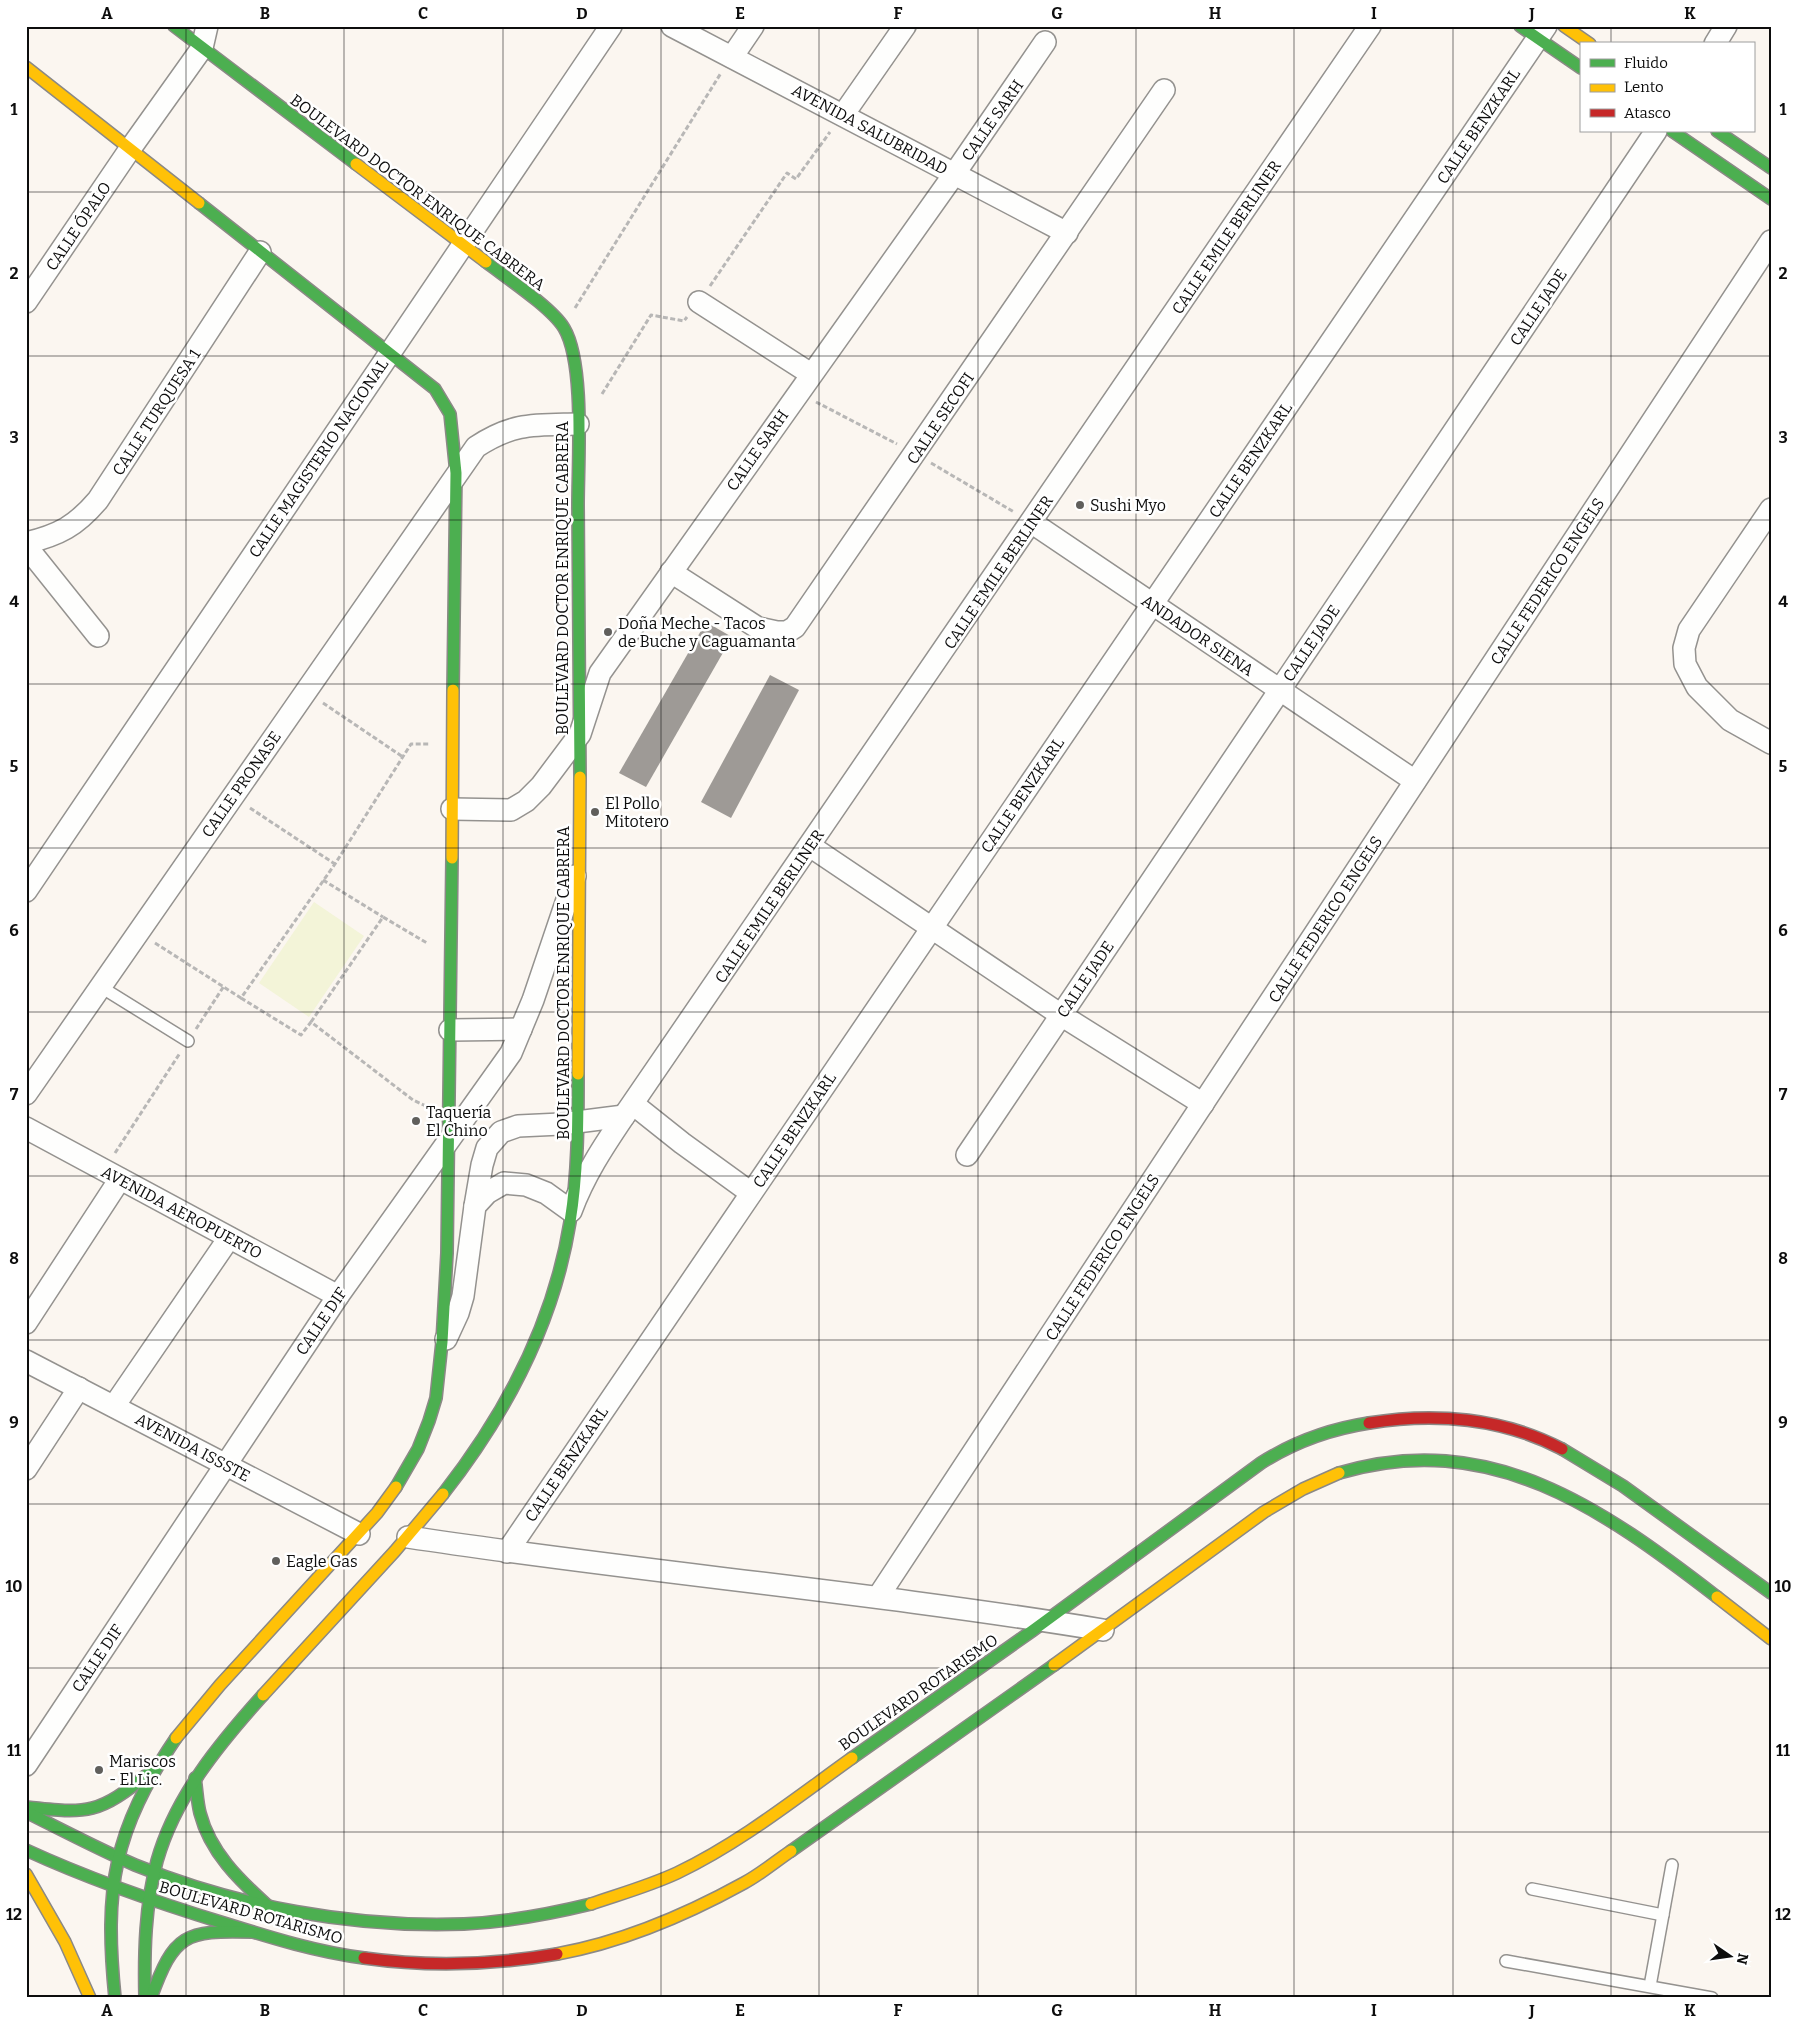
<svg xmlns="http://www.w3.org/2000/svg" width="1797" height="2024" font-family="Bitter,serif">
<rect width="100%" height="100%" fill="#fbf6f0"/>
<!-- pitch -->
<path fill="#f3f4d8" d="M314 902 364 936 309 1017 259 983Z"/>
<!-- building -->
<g fill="#9e9a96">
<path d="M706 622 732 637 646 787 619 773Z"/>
<path d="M770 675 799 690 731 818 701 802Z"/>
</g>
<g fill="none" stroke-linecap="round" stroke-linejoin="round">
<!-- lane casing -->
<g stroke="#94928f" stroke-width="14">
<g id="lane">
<path d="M101 987 188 1041"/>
<path d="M1532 1889 1663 1915"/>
<path d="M1506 1961 1712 1998"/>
<path d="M1650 1986 1672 1865"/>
</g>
</g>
<!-- street casing -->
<g stroke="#94928f" stroke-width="24">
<g id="street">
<path d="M672 26 1067 233"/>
<path d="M1715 44 1726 26"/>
<path d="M732 57 753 26"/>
<path d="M843 115 905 26"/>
<path d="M26 302 130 149 202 48 207 26"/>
<path d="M699 302 811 374"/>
<path d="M1771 509 1689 630 1684 648 1685 664 1697 687 1730 720 1771 743"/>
<path d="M1031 522 1415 781"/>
<path d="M26 543C59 535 76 526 98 500L260 252"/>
<path d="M26 546 98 636"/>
<path d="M671 572 758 628 777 632H787L795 627 1164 90"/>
<path d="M452 809 511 810 526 801 541 786 580 734 600 673 955 173 1045 42"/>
<path d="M810 846 1061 1015 1203 1104"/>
<path d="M26 891 611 26"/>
<path d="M450 1030 521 1029"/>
<path d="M26 1094 476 447C514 422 535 425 578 424"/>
<path d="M633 1104 682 1143 751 1193"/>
<path d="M26 1128 338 1296"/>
<path d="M967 1155 1656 131"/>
<path d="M475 1206 482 1165 487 1148 501 1132 518 1126 561 1124 624 1116"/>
<path d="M26 1323 120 1179"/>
<path d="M446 1339 458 1313 463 1296 475 1206 487 1193 504 1183 526 1185 546 1193 571 1211C584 1176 603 1147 624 1116L1370 26"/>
<path d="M26 1361 359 1534"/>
<path d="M114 1406 229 1238"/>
<path d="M26 1469 79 1388"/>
<path d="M408 1537C639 1572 872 1592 1103 1630"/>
<path d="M507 1552 1546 26"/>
<path d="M878 1597 1771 241"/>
<path d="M26 1765 338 1296 511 1053 533 1000 575 876"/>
</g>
</g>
<!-- fast casing -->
<g stroke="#8b8986" stroke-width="14">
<g id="fast">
<path d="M174 26 356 164"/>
<path d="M1520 26 1581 68"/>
<path d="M1672 131 1771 199"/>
<path d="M1717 131 1771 168"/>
<path d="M199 203 435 389 450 414 456 473 453 690"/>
<path d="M486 262C507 278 552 308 564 328 585 363 578 461 578 504 579 595 579 686 580 777"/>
<path d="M1562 1449 1623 1486 1771 1593"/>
<path d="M1339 1473C1490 1428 1603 1509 1717 1597"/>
<path d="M396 1487 418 1449 429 1421 436 1398 442 1342 447 1253 452 858"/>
<path d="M443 1494C505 1415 554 1322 570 1222 578 1173 578 1123 578 1074"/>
<path d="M852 1758 1032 1631 1261 1463C1294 1442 1330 1429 1369 1423"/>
<path d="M195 1778C197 1790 197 1801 200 1813 210 1852 239 1880 268 1906"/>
<path d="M26 1807C89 1814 99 1814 149 1773"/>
<path d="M26 1812C62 1830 98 1849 135 1865 238 1907 353 1928 464 1924 507 1922 550 1914 591 1904"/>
<path d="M26 1850C91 1880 158 1903 227 1924 272 1938 317 1952 364 1958"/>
<path d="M791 1851 1054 1665"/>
<path d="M115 1998C104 1888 113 1831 176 1738"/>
<path d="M145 1998C144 1952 145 1906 157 1861 175 1797 219 1744 263 1695"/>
<path d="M151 1998C174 1934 185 1930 252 1932"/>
</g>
</g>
<!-- slow casing -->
<g stroke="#8b8986" stroke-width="14">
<g id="slow">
<path d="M1564 26 1590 44"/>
<path d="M26 67 199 203"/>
<path d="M356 164 486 262"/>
<path d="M452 858 453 690"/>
<path d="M578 1074 580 777"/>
<path d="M1717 1597 1771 1639"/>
<path d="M1054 1665 1264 1512 1303 1489 1339 1473"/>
<path d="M263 1695 395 1551 443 1494"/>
<path d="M176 1738 220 1685 377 1513 396 1487"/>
<path d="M26 1874 65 1942 90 1998"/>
<path d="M591 1904C620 1894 649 1886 677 1873 740 1843 796 1798 852 1758"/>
<path d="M557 1954C623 1942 686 1915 744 1883 761 1874 776 1861 791 1851"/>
</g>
</g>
<!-- jam casing -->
<g stroke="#8b8986" stroke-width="14">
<g id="jam">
<path d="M1369 1423C1435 1412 1503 1418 1562 1449"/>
<path d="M364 1958C428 1967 493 1965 557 1954"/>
</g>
</g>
<!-- path -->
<g stroke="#b8b7b6" stroke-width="3" stroke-dasharray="5 2.5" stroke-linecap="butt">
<path d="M710 286 787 173 796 179 830 132"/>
<path d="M575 308 721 73"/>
<path d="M602 394 651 315 684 321 687 317"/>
<path d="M816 402 897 444"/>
<path d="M931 463 1014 512"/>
<path d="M323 703 403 757"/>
<path d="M250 808 335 864"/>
<path d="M323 880 383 917"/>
<path d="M155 943 241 998 335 864 411 744H430"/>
<path d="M241 998 301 1035 311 1022 413 1100 426 1106"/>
<path d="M311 1022 383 917 427 943"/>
<path d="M196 1029 224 986"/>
<path d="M115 1153 180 1053"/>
</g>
<!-- lane -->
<use href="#lane" stroke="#fefefd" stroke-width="11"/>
<!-- street -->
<use href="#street" stroke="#fefefd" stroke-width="21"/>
<!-- fast -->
<use href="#fast" stroke="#4caf50" stroke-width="11"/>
<!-- slow -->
<use href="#slow" stroke="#ffc107" stroke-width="11"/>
<!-- jam -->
<use href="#jam" stroke="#c62828" stroke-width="11"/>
</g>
<!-- grid -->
<path fill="none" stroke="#0d0d0d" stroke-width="1" stroke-opacity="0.55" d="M186 26V1998M344 26V1998M503 26V1998M661 26V1998M819 26V1998M978 26V1998M1136 26V1998M1294 26V1998M1453 26V1998M1611 26V44M1611 131V1998M26 192H1771M26 356H1771M26 520H1771M26 684H1771M26 848H1771M26 1012H1771M26 1176H1771M26 1340H1771M26 1504H1771M26 1668H1771M26 1832H1771"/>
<!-- markers -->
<g fill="#605f5c" stroke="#fff" stroke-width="2">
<circle cx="1080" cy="505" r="5"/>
<circle cx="608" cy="632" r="5"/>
<circle cx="595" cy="812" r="5"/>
<circle cx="416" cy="1121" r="5"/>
<circle cx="276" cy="1561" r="5"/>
<circle cx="99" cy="1770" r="5"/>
</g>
<g text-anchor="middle" stroke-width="5" stroke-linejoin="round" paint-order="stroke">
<!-- street labels -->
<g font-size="16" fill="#0d0d0d" stroke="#fff">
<text transform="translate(992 120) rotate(-55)" y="6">CALLE SARH</text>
<text transform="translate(1478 126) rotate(-56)" y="6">CALLE BENZKARL</text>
<text transform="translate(870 129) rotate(28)" y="6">AVENIDA SALUBRIDAD</text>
<text transform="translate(418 192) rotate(37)" y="6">BOULEVARD DOCTOR ENRIQUE CABRERA</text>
<text transform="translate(78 226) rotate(-56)" y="6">CALLE ÓPALO</text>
<text transform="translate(1226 237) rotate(-56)" y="6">CALLE EMILE BERLINER</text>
<text transform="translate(1538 307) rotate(-56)" y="6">CALLE JADE</text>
<text transform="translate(156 412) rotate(-57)" y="6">CALLE TURQUESA 1</text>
<text transform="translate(940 418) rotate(-56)" y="6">CALLE SECOFI</text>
<text transform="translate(757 450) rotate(-55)" y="6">CALLE SARH</text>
<text transform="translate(318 458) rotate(-56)" y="6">CALLE MAGISTERIO NACIONAL</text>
<text transform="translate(1250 460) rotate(-56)" y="6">CALLE BENZKARL</text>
<text transform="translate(998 572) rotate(-56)" y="6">CALLE EMILE BERLINER</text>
<text transform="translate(562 578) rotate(-90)" y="6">BOULEVARD DOCTOR ENRIQUE CABRERA</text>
<text transform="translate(1547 581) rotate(-57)" y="6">CALLE FEDERICO ENGELS</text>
<text transform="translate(1198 635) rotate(34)" y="6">ANDADOR SIENA</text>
<text transform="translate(1311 643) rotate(-56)" y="6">CALLE JADE</text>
<text transform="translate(241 784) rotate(-55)" y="6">CALLE PRONASE</text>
<text transform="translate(1022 795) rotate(-56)" y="6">CALLE BENZKARL</text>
<text transform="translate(769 906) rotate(-56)" y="6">CALLE EMILE BERLINER</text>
<text transform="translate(1325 919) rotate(-57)" y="6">CALLE FEDERICO ENGELS</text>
<text transform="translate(1085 979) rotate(-56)" y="6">CALLE JADE</text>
<text transform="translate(563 983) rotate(-90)" y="6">BOULEVARD DOCTOR ENRIQUE CABRERA</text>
<text transform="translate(794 1130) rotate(-56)" y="6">CALLE BENZKARL</text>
<text transform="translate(182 1212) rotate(28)" y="6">AVENIDA AEROPUERTO</text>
<text transform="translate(1102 1257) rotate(-57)" y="6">CALLE FEDERICO ENGELS</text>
<text transform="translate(321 1321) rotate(-56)" y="6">CALLE DIF</text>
<text transform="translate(193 1447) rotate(28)" y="6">AVENIDA ISSSTE</text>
<text transform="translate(566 1464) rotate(-56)" y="6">CALLE BENZKARL</text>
<text transform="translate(97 1658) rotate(-56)" y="6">CALLE DIF</text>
<text transform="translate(918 1692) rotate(-35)" y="6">BOULEVARD ROTARISMO</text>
<text transform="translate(251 1912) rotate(16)" y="6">BOULEVARD ROTARISMO</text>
</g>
<!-- poi labels -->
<g font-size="16" fill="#0d0d0d" stroke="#fff" text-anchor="start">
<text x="1090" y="511">Sushi Myo</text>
<text x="618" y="629">Doña Meche - Tacos<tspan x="618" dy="18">de Buche y Caguamanta</tspan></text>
<text x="605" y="809">El Pollo<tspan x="605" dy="18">Mitotero</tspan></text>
<text x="426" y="1118">Taquería<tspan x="426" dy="18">El Chino</tspan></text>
<text x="286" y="1567">Eagle Gas</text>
<text x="109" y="1767">Mariscos<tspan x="109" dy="18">- El Lic.</tspan></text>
</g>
</g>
<!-- border -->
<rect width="1797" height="2024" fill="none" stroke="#ffffff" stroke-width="55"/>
<!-- legend -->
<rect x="1580" y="42" width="175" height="90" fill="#ffffff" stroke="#9e9e9e"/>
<rect x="1590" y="59" width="25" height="8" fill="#4caf50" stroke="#9e9e9e"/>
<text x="1624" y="68" font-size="15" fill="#0d0d0d">Fluido</text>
<rect x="1590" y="84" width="25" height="8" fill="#ffc107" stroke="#9e9e9e"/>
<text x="1624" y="92" font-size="15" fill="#0d0d0d">Lento</text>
<rect x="1590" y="109" width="25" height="8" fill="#c62828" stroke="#9e9e9e"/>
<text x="1624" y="118" font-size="15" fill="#0d0d0d">Atasco</text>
<!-- north arrow -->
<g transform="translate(1730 1956) rotate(103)" stroke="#ffffff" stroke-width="4" paint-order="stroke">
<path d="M0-4L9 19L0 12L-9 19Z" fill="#0d0d0d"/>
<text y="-8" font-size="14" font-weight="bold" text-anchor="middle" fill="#0d0d0d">N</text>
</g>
<rect x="28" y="28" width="1742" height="1968" fill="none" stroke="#0d0d0d" stroke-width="2"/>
<g font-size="16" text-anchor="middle" font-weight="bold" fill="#0d0d0d">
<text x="107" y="19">A</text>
<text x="265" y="19">B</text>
<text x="423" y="19">C</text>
<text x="582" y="19">D</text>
<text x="740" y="19">E</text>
<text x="898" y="19">F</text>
<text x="1057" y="19">G</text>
<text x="1215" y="19">H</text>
<text x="1374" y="19">I</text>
<text x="1532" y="19">J</text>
<text x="1690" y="19">K</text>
<text x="14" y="115">1</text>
<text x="1783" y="115">1</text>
<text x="14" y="279">2</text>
<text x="1783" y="279">2</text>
<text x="14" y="443">3</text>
<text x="1783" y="443">3</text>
<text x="14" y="607">4</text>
<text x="1783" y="607">4</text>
<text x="14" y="772">5</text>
<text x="1783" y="772">5</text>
<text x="14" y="936">6</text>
<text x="1783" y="936">6</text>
<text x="14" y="1100">7</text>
<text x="1783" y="1100">7</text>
<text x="14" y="1264">8</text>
<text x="1783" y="1264">8</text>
<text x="14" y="1428">9</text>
<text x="1783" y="1428">9</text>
<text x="14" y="1592">10</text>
<text x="1783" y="1592">10</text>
<text x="14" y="1756">11</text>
<text x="1783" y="1756">11</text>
<text x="14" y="1920">12</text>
<text x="1783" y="1920">12</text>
<text x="107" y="2016">A</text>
<text x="265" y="2016">B</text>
<text x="423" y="2016">C</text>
<text x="582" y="2016">D</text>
<text x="740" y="2016">E</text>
<text x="898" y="2016">F</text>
<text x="1057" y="2016">G</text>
<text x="1215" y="2016">H</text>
<text x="1374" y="2016">I</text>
<text x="1532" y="2016">J</text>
<text x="1690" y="2016">K</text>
</g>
</svg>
